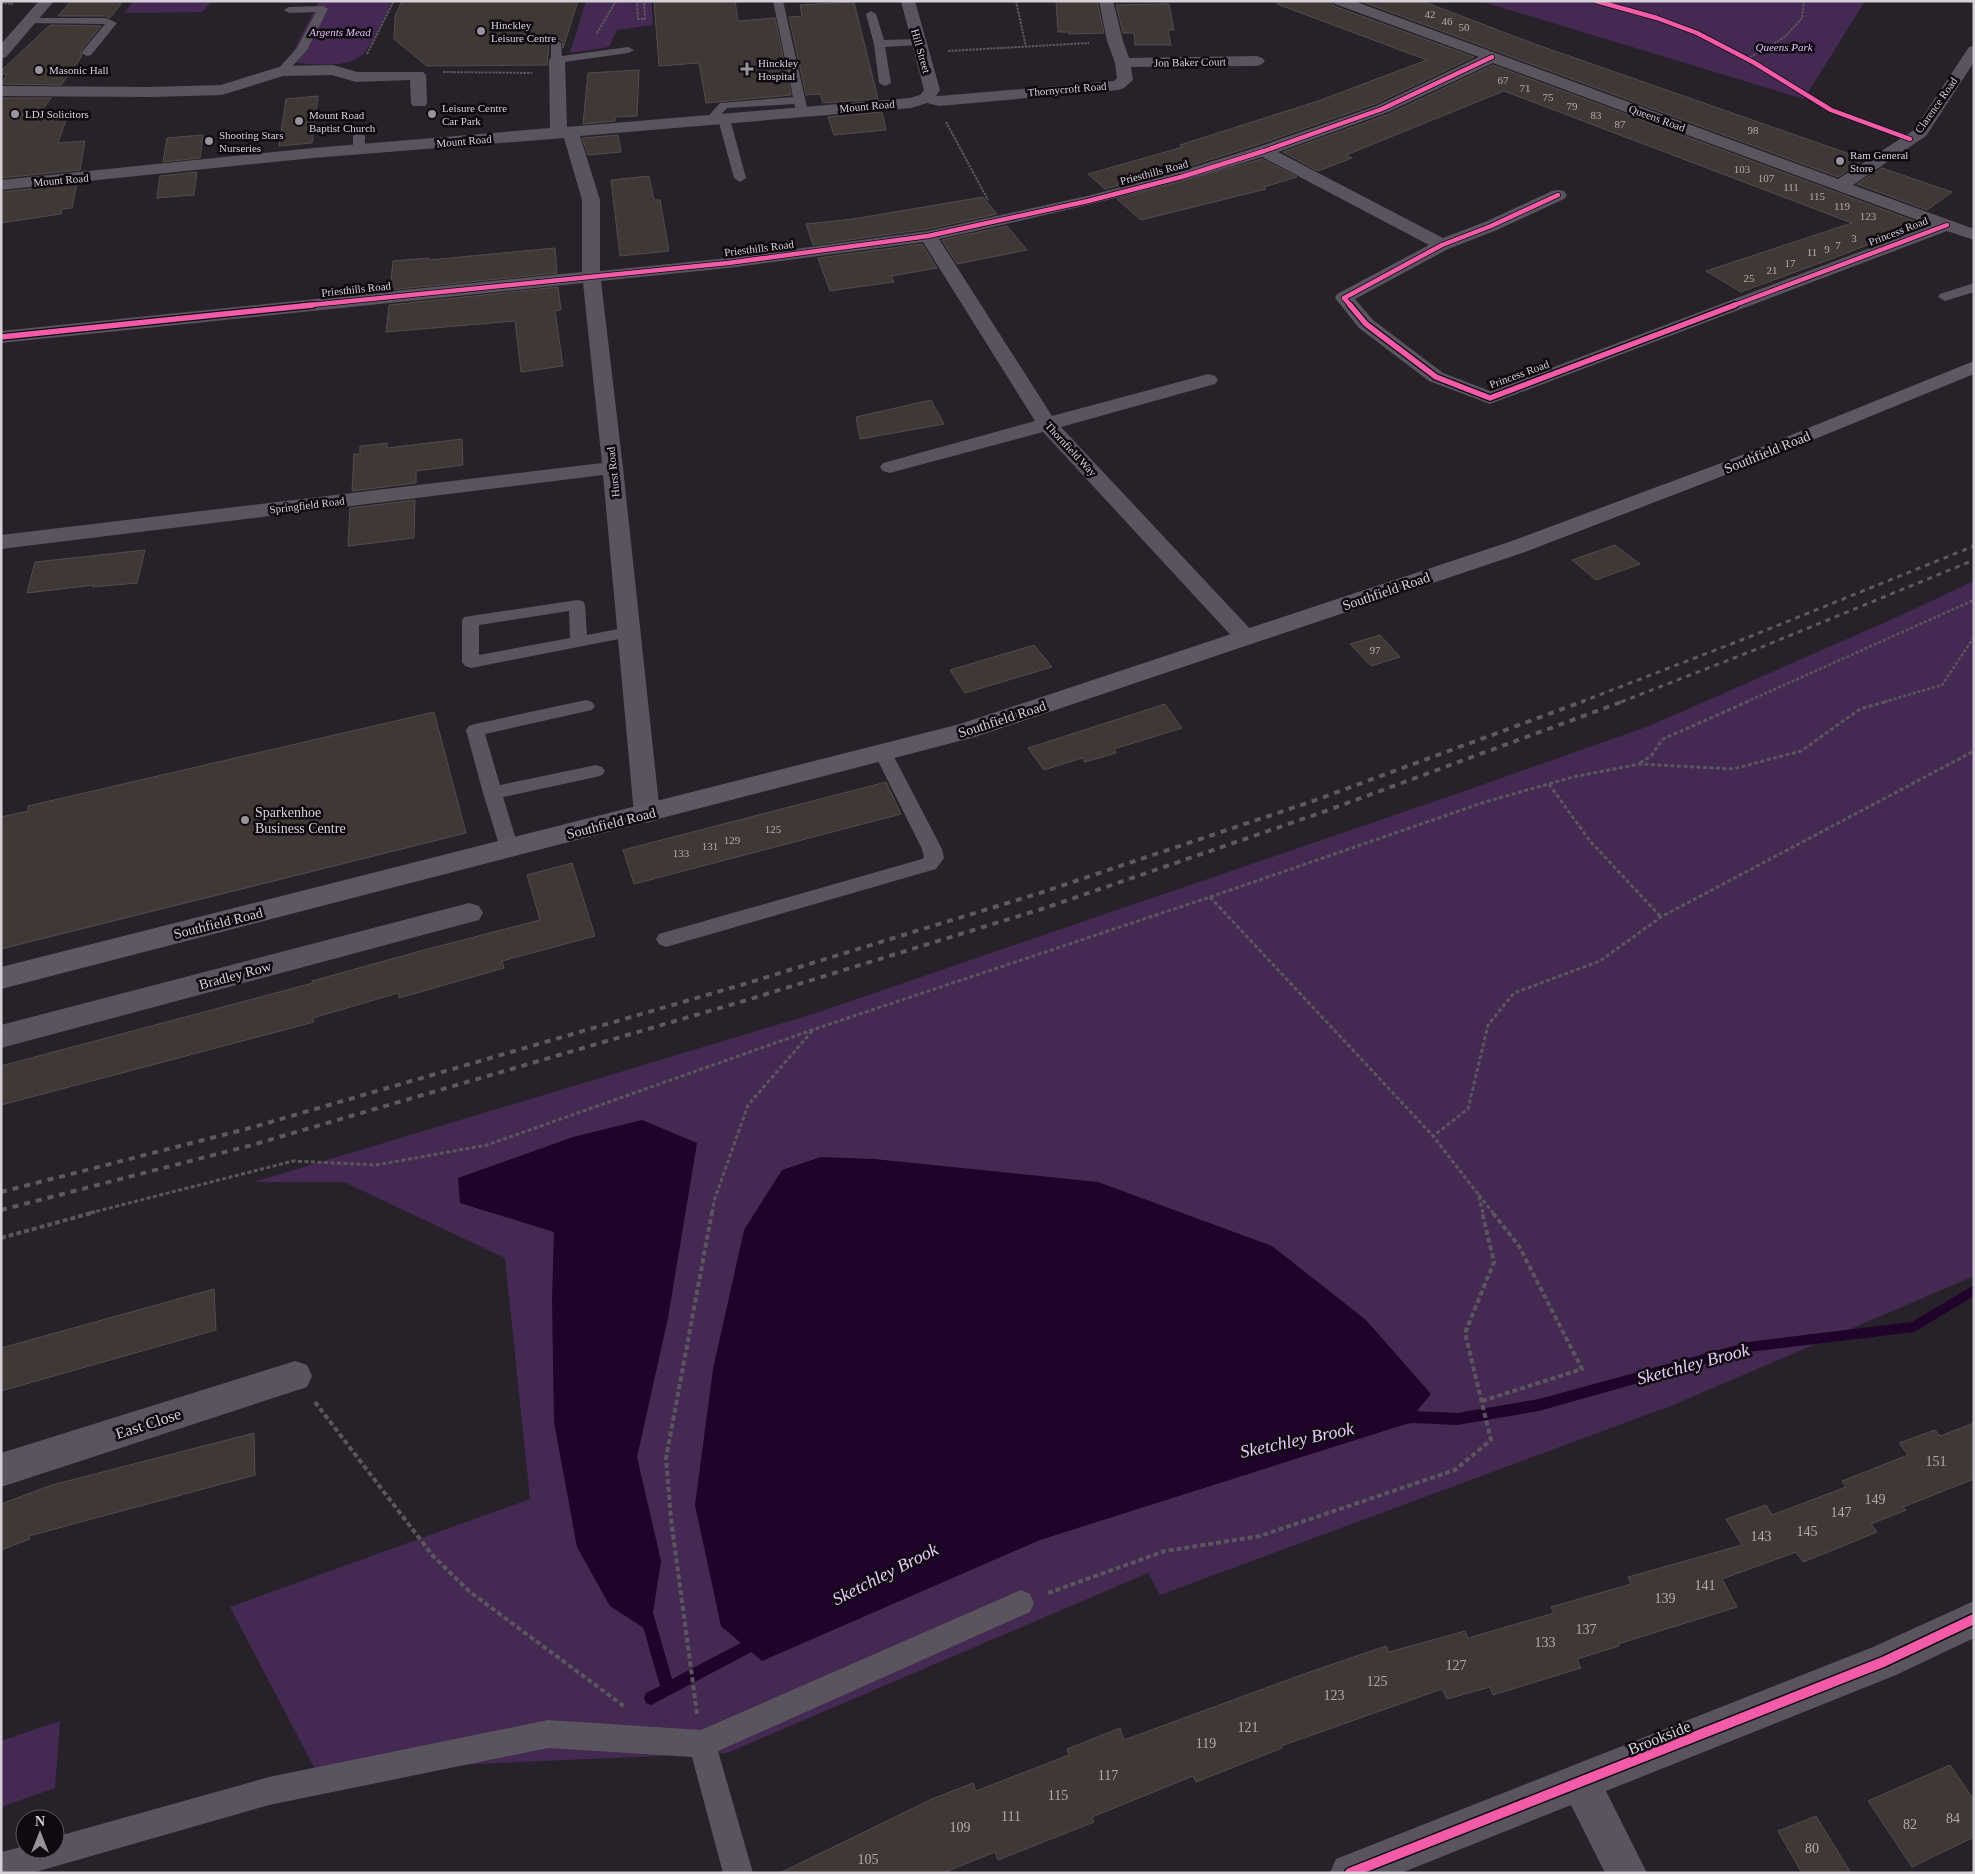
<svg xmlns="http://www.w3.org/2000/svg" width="1975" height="1874" font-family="'Times New Roman',serif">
<rect width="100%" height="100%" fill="#27222a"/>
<!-- green -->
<g fill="#442952">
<path d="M134 1H211L203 12 124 13Z"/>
<path d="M319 1H393C385 16 374 41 364 53 349 70 308 64 288 62Z"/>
<path d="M586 1H651L653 25 617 30 609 47 570 53Z"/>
<path d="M1480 1H1865L1804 99Z"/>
<path d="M1974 581V1276L1673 1405 1160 1595 1148 1573 727 1753 316 1771 230 1607 530 1499 505 1258 344 1182H254L813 1014 1459 793 1649 726 1895 618Z"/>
<path d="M60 1721 55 1788 1 1807V1741Z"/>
</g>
<!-- water -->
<g fill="#1f032b">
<path d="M642 1120 697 1143 668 1318 637 1457 661 1561 650 1632 610 1606 577 1547 554 1422 552 1300 554 1232 460 1203 458 1178 573 1137Z"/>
<path d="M821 1157 874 1159 1098 1182 1272 1246 1366 1320 1431 1394 1406 1424 1040 1540 762 1661 721 1626 695 1505 713 1369 744 1230 782 1170Z"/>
</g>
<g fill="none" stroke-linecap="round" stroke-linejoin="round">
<!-- stream -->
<g fill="#1f032b" fill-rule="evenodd">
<path d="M1974 1285V1296L1914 1332 1748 1352 1539 1411 1457 1425 1412 1423 1401 1425 1397 1423 1395 1419 1397 1415 1412 1411 1457 1413 1539 1399 1748 1342 1912 1322Z"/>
<path d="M647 1609 652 1611 654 1616 672 1679 756 1635 761 1637 763 1642 761 1647 651 1705 646 1703 644 1698 646 1693 660 1686 640 1616 642 1611Z"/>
</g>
</g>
<!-- building -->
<g fill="#403834" stroke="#514c4d">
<path d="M71 1H123L110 18 106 16H58Z"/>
<path d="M402 1H578L563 48 562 41 557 38 549 43 547 65 427 66 394 39 395 16Z"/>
<path d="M654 1H735L738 21 775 18 791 95 706 103 699 63 659 66Z"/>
<path d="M1056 1H1097L1104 33 1069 34V32H1058Z"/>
<path d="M1278 1H1331L1334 6 1474 57 1375 104 1257 145 1174 171 1105 189 1088 174 1183 147 1180 145 1318 101 1427 60 1277 4Z"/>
<path d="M1360 1H1422L1532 43 1864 159 1838 177Z"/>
<path d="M854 2 878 99 823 103 820 94 806 95 789 17 802 16 800 5Z"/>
<path d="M1169 4 1174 30H1168L1171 45H1135L1134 33H1123L1116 5Z"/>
<path d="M50 25 101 26 80 52 82 56 61 85 1 84 7 74H1V71Z"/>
<path d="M1493 65 1917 222 1918 225 1839 256 1741 292 1706 271 1852 223 1504 91 1346 155 1352 158 1318 171 1283 152 1389 114Z"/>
<path d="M639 70 637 116 615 117V121L583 124 588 73Z"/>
<path d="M318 96 312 143 279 146 286 99Z"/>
<path d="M1 98H51L35 119 67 117 58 143 85 141 80 170 1 178Z"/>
<path d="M882 112 886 130 834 135 828 117Z"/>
<path d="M203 135 200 158 163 162 167 138Z"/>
<path d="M618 135 621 152 588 155 582 138Z"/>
<path d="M1262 159 1297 177 1264 187 1266 189 1141 220 1117 199Z"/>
<path d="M1882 168 1911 178 1952 192 1927 210 1857 184Z"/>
<path d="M197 172 194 195 157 198 160 176Z"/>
<path d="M649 176 654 200H660L669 251 620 256 611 180Z"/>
<path d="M77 184 72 208 62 209 61 214 1 223V192Z"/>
<path d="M983 197 997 214 928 229 813 245 806 224 853 219Z"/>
<path d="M1007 226 1027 250 957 264 942 240Z"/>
<path d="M922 244 937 268 891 276 894 282 842 289 830 291 818 258Z"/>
<path d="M555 248 557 273 390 290 393 261 429 258V260Z"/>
<path d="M558 287 561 310 555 311 563 366 521 372 515 321 386 332 389 305Z"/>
<path d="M931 400 944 424 860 439 856 417Z"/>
<path d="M462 439 463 465 416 471V483L352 491 354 454H360V446L387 443V448Z"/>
<path d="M415 500 414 538 348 546 350 508Z"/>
<path d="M1615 545 1640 564 1596 580 1572 560Z"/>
<path d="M145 550 137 583 93 587 94 585 27 593 35 562Z"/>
<path d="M1380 635 1400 657 1371 666 1350 644Z"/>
<path d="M1034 645 1052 667 965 693 950 670Z"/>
<path d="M1165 704 1182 728 1114 749 1116 753 1085 762 1082 758 1044 770 1028 748Z"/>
<path d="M434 712 466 833 1 949V817L28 811V806Z"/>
<path d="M886 782 901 814 634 884 623 850Z"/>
<path d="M572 863 595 936 502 961 504 968 399 998 398 993 313 1018 314 1022 1 1105V1066L313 983 312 981 424 950 540 920 527 875Z"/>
<path d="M214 1289 216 1330 1 1391V1348Z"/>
<path d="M1974 1423V1479L1903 1507 1906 1510 1871 1524 1877 1532 1843 1546 1803 1562 1796 1552 1722 1579 1737 1607 1618 1644 1619 1646 1577 1659 1581 1668 1493 1695 1490 1687 1447 1699 1442 1689 1281 1746 1282 1748 1196 1782 1193 1776 1092 1817 1094 1822 998 1860 995 1852 943 1873H780L932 1799 973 1783 976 1791 1069 1755 1067 1749 1120 1728 1124 1740 1301 1675 1386 1646 1389 1652 1465 1631 1468 1638 1554 1613 1551 1607 1631 1584 1628 1577 1742 1545 1726 1519 1766 1505 1772 1515 1846 1487 1842 1481 1908 1455 1899 1443 1935 1430 1940 1436Z"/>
<path d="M254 1433 255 1475 29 1536 30 1539 1 1550V1504L52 1485Z"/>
<path d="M1950 1765 1974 1800V1837L1912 1867 1868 1801Z"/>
<path d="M1816 1816 1851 1873H1802L1778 1831Z"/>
</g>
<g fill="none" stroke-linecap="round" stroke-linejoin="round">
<!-- path-far3 -->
<g stroke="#5b565d" stroke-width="2" stroke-dasharray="2.5 1" stroke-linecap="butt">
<path d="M637 1 638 19H645L644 1"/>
<path d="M1016 1 1026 47"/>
<path d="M1 3 13 4"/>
<path d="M597 33 616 1"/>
<path d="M948 51 1089 43"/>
<path d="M367 54 394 1"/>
<path d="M1747 59 1785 37 1802 18 1804 1"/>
<path d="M443 72 532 73"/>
<path d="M946 122 988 200"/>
</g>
<!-- path-far2 -->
<g stroke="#5b565d" stroke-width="2.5" stroke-dasharray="3 2" stroke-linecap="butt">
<path d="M1746 702 1974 600"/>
<path d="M1884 702 1942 685 1974 637"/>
</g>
<!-- path-far1 -->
<g stroke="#5b565d" stroke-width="3" stroke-dasharray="4 2.5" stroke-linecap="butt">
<path d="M1640 763 1651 756 1663 739 1749 701"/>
<path d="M1549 784 1590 841 1661 917"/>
<path d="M1210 897 1433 1136"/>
<path d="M1479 1195 1493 1213"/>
<path d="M90 1213 293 1161 376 1165 487 1145 815 1029 1210 897 1485 802 1573 777 1639 764 1733 769 1801 751 1860 709 1888 701"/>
<path d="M712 1213 714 1201 748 1105 814 1029"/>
<path d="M1483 1213 1478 1194 1433 1136 1468 1109 1488 1025 1514 993 1600 961 1661 917 1974 751"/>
</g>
<!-- path -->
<g stroke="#5b565d" stroke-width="4" stroke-dasharray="5 3" stroke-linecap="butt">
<path d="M1 1238 95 1212"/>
<path d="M1482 1401 1582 1369 1519 1246 1492 1212"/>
<path d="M315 1402 433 1556 470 1592 625 1707"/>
<path d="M1048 1593 1165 1551 1260 1536 1455 1470 1491 1440 1465 1333 1494 1262 1482 1212"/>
<path d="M697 1714 671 1519 666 1458 712 1212"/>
</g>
<!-- lane -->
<g fill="#5a545e" fill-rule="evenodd">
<path d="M773 1H783L808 112 802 116 798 114 794 104 727 108 720 116 728 117 730 119 746 178 740 182 734 178 718 119 711 124 705 120 720 103 793 97Z"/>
<path d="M323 6 328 9 307 50 286 73H278L276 71 278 69 297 48 316 12 289 13 284 10 289 7Z"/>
<path d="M871 11 876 14 884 40 918 39 923 42 918 45 885 47 891 83 885 86 879 83 874 44 866 14Z"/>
<path d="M29 18H106L117 23 91 55 87 56 81 53 105 24 25 23 24 21Z"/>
<path d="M556 40 561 43 562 56 628 47 634 50 628 53 557 63 551 60V43Z"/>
<path d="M359 132 365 136V150L359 154 353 150V136Z"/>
<path d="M1974 283V292L1945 301 1938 297 1940 294Z"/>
<path d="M577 600 583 601 585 605 587 635 629 627 635 628 637 632 635 636 629 637 471 668 465 666 462 662V621L464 617ZM569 611 570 638 479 655V625Z"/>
<path d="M586 700 592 702 595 706 592 710 485 734 500 785 596 765 602 767 605 771 602 775 596 777 503 797 519 849 516 854 509 856 502 854 483 793 466 730 469 726 475 724Z"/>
<path d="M883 747 889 749 892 753 942 849 944 858 936 869 666 947 659 944 656 939 659 934 922 859 924 857 922 849 874 753 877 749Z"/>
<path d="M1021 1590 1030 1594 1034 1603 1030 1612 718 1751 753 1873H723L692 1757 548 1748 269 1805 32 1873H1V1852L25 1846V1849H55V1837L269 1777 548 1720 701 1730Z"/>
</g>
<!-- street -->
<g fill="#5a545e" fill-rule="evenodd">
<path d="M39 1H54L6 57 1 59V44Z"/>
<path d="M901 1H915L940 90 936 96H939L1114 81 1117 78 1115 63 1107 41 1099 1H1113L1123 41 1129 58 1257 56 1262 58 1265 61 1262 64 1257 66 1131 67 1133 80 1124 88 1118 90 939 106 927 103 911 108 580 136 600 200V271L728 258 928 231 1087 196 1175 173 1258 147 1376 106 1479 57 1335 4 1333 1H1354L1838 179 1914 130 1969 47 1974 46V62L1926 136 1853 185 1974 229V240L1947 231 1490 404 1429 381 1359 328 1335 298 1337 294 1429 245 1262 157C1156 190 1048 215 939 239L1052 416 1201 376 1208 374 1215 376 1218 380 1215 384 1061 427 1254 633 1258 638 1254 643 1246 645 1238 643 1043 432 897 471 890 473 883 471 880 467 883 463 1035 421 923 242 728 268 601 281 623 468 660 814 656 820 647 823 638 820 634 814 603 475 1 549V535L602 463 583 283 1 343V331L582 272V200L564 138 313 158 1 190V180L313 148 550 128 549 60 552 57H562L565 60 567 127 909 98 920 95 924 90ZM1493 63 1931 225 1490 391 1443 373 1373 320 1355 299 1448 249 1497 230 1564 199 1567 195 1564 191 1558 190 1552 191 1485 222 1443 238 1278 152 1388 112Z"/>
<path d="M333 65 357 72H423L426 75 427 103 425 106H413L411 103 410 80 356 82 332 75 283 76 222 95 150 97 1 96V86L150 87 221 85 282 66Z"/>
<path d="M469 903 479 906 483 913 479 920 1 1048V1025Z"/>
<path d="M295 1361 307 1365 312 1376 307 1387 1 1487V1453Z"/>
<path d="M1974 1601V1638L1896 1675 1606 1791 1647 1873H1605L1571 1805 1401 1873H1330L1336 1859 1873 1647Z"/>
</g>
<!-- secondary -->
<path fill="#5e5862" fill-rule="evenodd" d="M1974 361V374L1746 467 1525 552 975 737 1 989V967L960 724 1509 542 1732 459Z"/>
<!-- rail-far1 -->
<g stroke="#5d5960" stroke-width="3" stroke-dasharray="5 5" stroke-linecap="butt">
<path d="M1581 702 1744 639 1974 546"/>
<path d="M1621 702 1757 649 1974 560"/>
</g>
<!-- rail -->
<g stroke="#5d5960" stroke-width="4" stroke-dasharray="6 6" stroke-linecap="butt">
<path d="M1 1192 250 1128 741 985 1040 893 1313 801 1584 701"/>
<path d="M1 1210 252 1145 747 1000 1048 907 1323 812 1624 701"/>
</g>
<!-- cycleway-far2 casing -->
<g stroke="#0f0a11" stroke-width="6">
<g id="cycleway-far2">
<path d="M1596 1 1657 18 1697 33 1753 62 1831 110 1910 139"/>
<path d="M301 306 728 263 928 236 1088 201 1181 177 1264 151 1382 109 1492 57"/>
<path d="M1351 306 1344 298 1442 245 1491 226 1558 195"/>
<path d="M1732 306 1947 225"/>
</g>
</g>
<!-- cycleway-far1 casing -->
<g stroke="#0f0a11" stroke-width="8">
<g id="cycleway-far1">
<path d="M1350 305 1366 324 1436 377 1490 398 1735 305"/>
<path d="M1 337 313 305"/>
</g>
</g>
<!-- cycleway casing -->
<g stroke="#0f0a11" stroke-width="13">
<path id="cycleway" d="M1350 1873 1883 1662 1974 1619"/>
</g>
<!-- cycleway-far2 -->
<use href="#cycleway-far2" stroke="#f35aa7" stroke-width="4.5"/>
<!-- cycleway-far1 -->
<use href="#cycleway-far1" stroke="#f35aa7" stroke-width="5.5"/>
<!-- cycleway -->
<use href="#cycleway" stroke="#f35aa7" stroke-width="10"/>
</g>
<!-- markers -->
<g fill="#99939c" stroke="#0f0a11" stroke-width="2">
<circle cx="481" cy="31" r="5"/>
<path d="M744.5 61.5h5v5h5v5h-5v5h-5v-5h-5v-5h5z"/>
<circle cx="39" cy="70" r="5"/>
<circle cx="15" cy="114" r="5"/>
<circle cx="432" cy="114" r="5"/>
<circle cx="299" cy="121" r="5"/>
<circle cx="209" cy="141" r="5"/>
<circle cx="1840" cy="161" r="5"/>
<circle cx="245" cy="820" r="5"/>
</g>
<g text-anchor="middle" stroke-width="5" stroke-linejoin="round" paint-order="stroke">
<!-- number labels -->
<g font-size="11" fill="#b0aab0">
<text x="1430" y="18">42</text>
<text x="1447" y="25">46</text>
<text x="1464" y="31">50</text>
<text x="1503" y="84">67</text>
<text x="1525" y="92">71</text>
<text x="1548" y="101">75</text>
<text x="1572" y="110">79</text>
<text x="1596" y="119">83</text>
<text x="1620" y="128">87</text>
<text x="1753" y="134">98</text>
<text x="1742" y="173">103</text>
<text x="1766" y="182">107</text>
<text x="1791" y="191">111</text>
<text x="1817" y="200">115</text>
<text x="1842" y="210">119</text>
<text x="1868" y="220">123</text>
<text x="1854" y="242">3</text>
<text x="1838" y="249">7</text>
<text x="1827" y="253">9</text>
<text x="1812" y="256">11</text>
<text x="1790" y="267">17</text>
<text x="1772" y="274">21</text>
<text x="1749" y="282">25</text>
<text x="1375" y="654">97</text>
<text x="773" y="833">125</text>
<text x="732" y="844">129</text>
<text x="710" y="850">131</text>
<text x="681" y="857">133</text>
</g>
<!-- far-poi labels -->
<g font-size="11" fill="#d6d0d9" stroke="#0f0a11" text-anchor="start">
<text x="491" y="29">Hinckley<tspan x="491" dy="13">Leisure Centre</tspan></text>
<text x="758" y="67">Hinckley<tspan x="758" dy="13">Hospital</tspan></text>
<text x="49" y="74">Masonic Hall</text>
<text x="442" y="112">Leisure Centre<tspan x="442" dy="13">Car Park</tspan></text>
<text x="25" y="118">LDJ Solicitors</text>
<text x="309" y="119">Mount Road<tspan x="309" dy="13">Baptist Church</tspan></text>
<text x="219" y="139">Shooting Stars<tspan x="219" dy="13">Nurseries</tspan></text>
<text x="1850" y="159">Ram General<tspan x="1850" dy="13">Store</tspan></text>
</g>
<!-- far-park labels -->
<g font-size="11" font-style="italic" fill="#e8befd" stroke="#0f0a11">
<text x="340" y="36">Argents Mead</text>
<text x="1784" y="51">Queens Park</text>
</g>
<!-- far-street labels -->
<g font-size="11" fill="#d6d0d9" stroke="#0f0a11">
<text transform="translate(921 51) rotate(74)" y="4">Hill Street</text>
<text transform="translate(1190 62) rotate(-1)" y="4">Jon Baker Court</text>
<text transform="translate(1067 89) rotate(-5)" y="4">Thornycroft Road</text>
<text transform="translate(1936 105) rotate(-55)" y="4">Clarence Road</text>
<text transform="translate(867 106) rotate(-5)" y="4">Mount Road</text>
<text transform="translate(1657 118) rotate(20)" y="4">Queens Road</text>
<text transform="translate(464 141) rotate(-5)" y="4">Mount Road</text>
<text transform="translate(1154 172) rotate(-15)" y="4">Priesthills Road</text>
<text transform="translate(61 180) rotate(-5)" y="4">Mount Road</text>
<text transform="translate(1898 231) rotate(-21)" y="4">Princess Road</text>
<text transform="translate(759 248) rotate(-7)" y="4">Priesthills Road</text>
<text transform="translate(356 289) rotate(-6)" y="4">Priesthills Road</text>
<text transform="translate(1519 374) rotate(-20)" y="4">Princess Road</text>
<text transform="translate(1071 449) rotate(47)" y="4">Thornfield Way</text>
<text transform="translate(613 472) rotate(-96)" y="4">Hurst Road</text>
<text transform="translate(307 505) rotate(-7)" y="4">Springfield Road</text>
</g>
<!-- street labels -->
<g font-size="14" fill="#d6d0d9" stroke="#0f0a11">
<text transform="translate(1767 452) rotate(-22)" y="5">Southfield Road</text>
<text transform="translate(1386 591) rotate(-19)" y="5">Southfield Road</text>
<text transform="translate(1002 719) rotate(-18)" y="5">Southfield Road</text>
<text transform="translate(611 823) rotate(-14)" y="5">Southfield Road</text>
<text transform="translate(218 923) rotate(-14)" y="5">Southfield Road</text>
<text transform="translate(235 975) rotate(-15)" y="5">Bradley Row</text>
</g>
<!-- poi labels -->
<g font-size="14" fill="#d6d0d9" stroke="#0f0a11" text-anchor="start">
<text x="255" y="817">Sparkenhoe<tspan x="255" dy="16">Business Centre</tspan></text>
</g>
<!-- near-number labels -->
<g font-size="14" fill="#b0aab0">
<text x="1936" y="1466">151</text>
<text x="1875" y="1504">149</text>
<text x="1841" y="1517">147</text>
<text x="1807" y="1536">145</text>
<text x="1761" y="1541">143</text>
<text x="1705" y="1590">141</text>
<text x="1665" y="1603">139</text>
<text x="1586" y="1634">137</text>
<text x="1545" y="1647">133</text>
<text x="1456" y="1670">127</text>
<text x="1377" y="1686">125</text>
<text x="1334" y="1700">123</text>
<text x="1248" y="1732">121</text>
<text x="1206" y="1748">119</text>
<text x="1108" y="1780">117</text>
<text x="1058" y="1800">115</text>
<text x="1011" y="1821">111</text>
<text x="1953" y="1823">84</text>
<text x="1910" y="1829">82</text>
<text x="960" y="1832">109</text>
<text x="1812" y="1853">80</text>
<text x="868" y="1864">105</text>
</g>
<!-- near-street labels -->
<g font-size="16" fill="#d6d0d9" stroke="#0f0a11">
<text transform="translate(148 1423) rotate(-18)" y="6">East Close</text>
<text transform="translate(1659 1737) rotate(-22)" y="6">Brookside</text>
</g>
<!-- near-water labels -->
<g font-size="18" font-style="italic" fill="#eacbfa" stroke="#0f0a11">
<text transform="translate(1693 1364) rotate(-15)" y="6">Sketchley Brook</text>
<text transform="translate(1297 1440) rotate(-12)" y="6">Sketchley Brook</text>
<text transform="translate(885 1574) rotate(-27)" y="6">Sketchley Brook</text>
</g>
</g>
<!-- border -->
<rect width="1975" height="1874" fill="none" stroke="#d6d0d9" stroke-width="5"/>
<!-- north arrow -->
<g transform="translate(40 1834)"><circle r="24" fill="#0f0a11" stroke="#5f5961"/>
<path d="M0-4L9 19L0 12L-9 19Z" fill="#99939c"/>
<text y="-8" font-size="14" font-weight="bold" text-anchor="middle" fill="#d6d0d9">N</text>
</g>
</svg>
